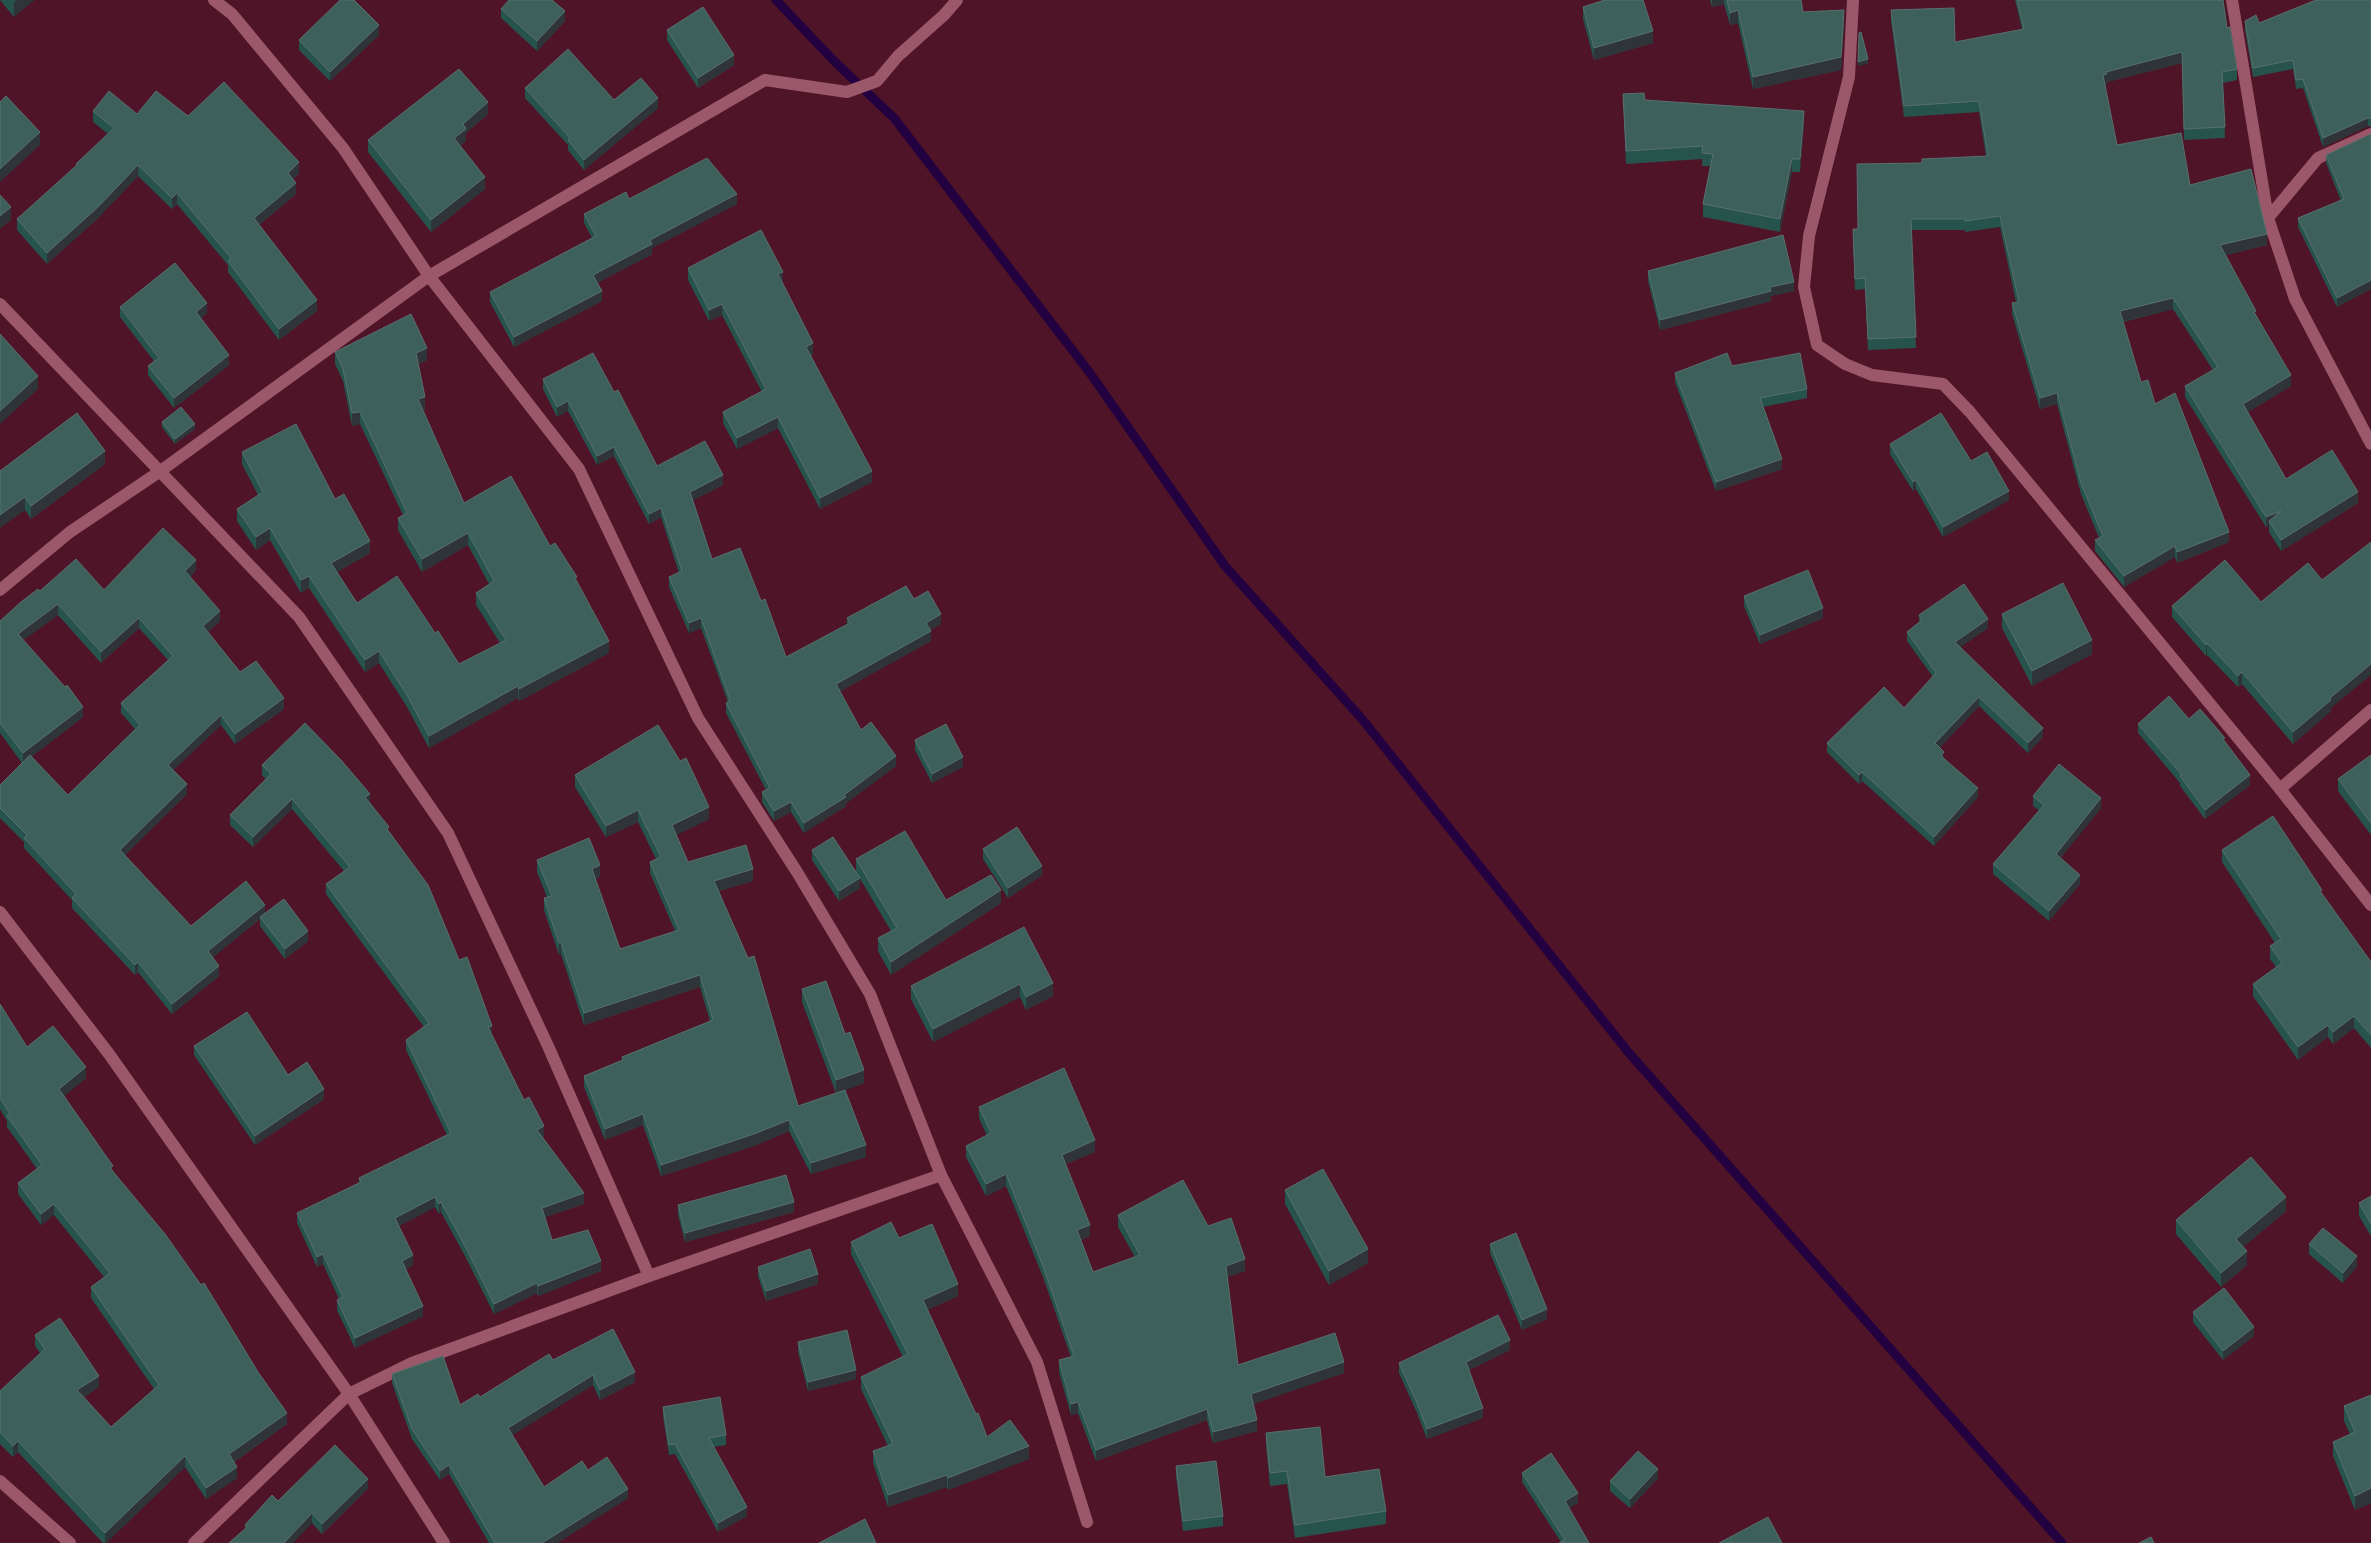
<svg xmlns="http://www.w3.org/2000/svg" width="2371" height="1543" font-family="'Exo 2',sans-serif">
<rect width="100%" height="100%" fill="#4f1428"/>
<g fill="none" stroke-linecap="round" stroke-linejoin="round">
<!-- stream -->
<path stroke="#23003f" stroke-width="9" d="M776 0 835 62 894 118 1090 373 1225 566 1362 719 1629 1053 2062 1543"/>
<!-- street -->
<g stroke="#9b586a" stroke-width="12">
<path d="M214 0 232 14 343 148 429 276 579 469 698 718 797 872 870 994 941 1175 1037 1362 1087 1522"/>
<path d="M1853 0 1849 77 1809 236 1804 287 1817 345 1845 364 1872 375 1943 384 1970 412 2280 789 2371 905"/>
<path d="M2232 0 2268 218 2295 299 2371 444"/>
<path d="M2268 218 2318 158 2371 134"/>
<path d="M0 304 299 617 448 833 548 1046 649 1276"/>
<path d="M0 590 70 532 159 472 429 276 765 80 847 92 877 81 898 56 944 15 957 0"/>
<path d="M2280 789 2371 710"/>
<path d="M0 912 109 1054 349 1394 444 1543"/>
<path d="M0 1481 70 1543"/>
<path d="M194 1543 349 1394 412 1363 649 1276 941 1175"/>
</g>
</g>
<!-- wall -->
<g fill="#27534d" fill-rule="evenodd">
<path d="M0 0H34L14 17Z"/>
<path d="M1601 0H1643L1653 43 1594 60 1583 19V7L1602 1Z"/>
<path d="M1710 0H1801L1803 12 1844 23 1841 70 1753 89 1738 23 1730 25 1724 4 1712 7Z"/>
<path d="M2015 0H2223L2227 28 2237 69V80L2223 83 2225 138 2184 140 2182 63 2107 82V85H2105L2117 145 2190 185 2267 245 2226 255 2291 386 2248 412 2286 479 2358 503 2281 551 2269 532V526L2266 527 2185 397V386L2213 370 2173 309 2123 322 2141 382 2155 404 2229 542 2177 563 2175 557 2124 587 2095 551V540L2099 538 2081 494 2057 404 2040 409 2012 314V303L2016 302 2000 227 1965 232V230H1911L1916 348 1868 350 1865 289 1855 290 1853 240 1858 229 1922 163 1986 156 1979 112 1904 117 1891 21V10L1955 42 2022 29Z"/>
<path d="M2371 0V127L2368 126 2323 147 2303 88 2296 89 2293 69 2253 77 2245 30V21L2259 23Z"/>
<path d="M501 9 565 21 537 51 501 18Z"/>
<path d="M667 30 734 65 698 88 667 40Z"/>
<path d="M379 35 330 81 299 50V40Z"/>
<path d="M525 88 614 100 658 108 584 170 568 150V145L525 98Z"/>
<path d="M1623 94 1645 100 1804 124 1800 172H1792L1780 232 1703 217V204L1710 166H1702V159L1626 164Z"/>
<path d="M93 111 188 116 299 173 293 179 296 194 259 225 317 311 279 340 228 272V265L177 204 172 209 138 176 98 218 47 264 17 230V219L76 167V164L108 134 93 122Z"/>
<path d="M488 114 466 133V141L460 146 485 189 431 232 368 152V140Z"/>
<path d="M2371 134V289L2337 307 2298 227V218L2341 201 2326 163V155Z"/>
<path d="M629 199 737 204 652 248V254L597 283 602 301 514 347 490 302V292L592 238 584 223V214Z"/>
<path d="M688 268 782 283 813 354 811 356 872 482 820 509 778 428 737 449 723 423V412L762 392 722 315 709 321 688 280Z"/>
<path d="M1648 271 1794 291 1771 296V301L1660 330 1648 281Z"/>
<path d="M120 307 207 313 201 318 229 365 174 408 148 375V366L154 361 120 317Z"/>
<path d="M335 352 427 360 418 364 425 410H423L464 503 550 546 577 581 609 653 519 701 518 698 429 748 407 707 379 663 365 672 309 588 301 593 270 540 256 550 237 521V509L258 495 242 464V452L335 499 370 553 337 572 357 603 435 633 459 664 500 643 476 605V593L489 584 468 545 422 572 398 530V518L403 515 360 424 352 426 343 381 335 364Z"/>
<path d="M1732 366 1807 389V398L1763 407 1782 469 1716 491 1675 382V373Z"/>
<path d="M543 379 614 392 657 466 723 485 693 500 712 559 761 601 786 657 847 624V618L914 599 941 624 930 630 931 641 840 691 861 730 896 766 846 803V806L804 833 791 812 774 821 762 802V792L766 790 726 713V703L728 702 701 628 689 633 669 587V577L679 573 661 517 649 524 614 456 597 465 568 411 557 417 543 389Z"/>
<path d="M162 422 195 429 175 444 162 427Z"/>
<path d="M1890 444 2009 500 1943 537 1916 489 1913 491 1890 454Z"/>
<path d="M105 464 31 519 25 510 0 471Z"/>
<path d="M196 570 190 577 220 621 208 632 240 672 284 709 235 744 221 725 173 770 187 794 125 855 191 926 265 913 308 941 285 959 260 926V919L213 957 219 976 172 1014 138 972 135 975 72 908V900L24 848V842L0 818V785L22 763 0 733V621L40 591 104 590ZM58 615 101 663 139 628 168 660 121 703V713L135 729 68 795 31 757 83 717 23 640Z"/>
<path d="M1744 596 1823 618 1760 644 1744 606Z"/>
<path d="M2172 606 2331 708V711L2293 744 2242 684 2238 687 2207 655 2206 656 2172 617Z"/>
<path d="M2002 614 2092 654 2032 686 2002 628Z"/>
<path d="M1919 615 1988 628 1960 647 2043 737 2028 753 1979 706 1939 748 1944 758 1978 797 1934 846 1862 781 1859 784 1827 752V743L1904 708 1933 677 1907 641V632L1919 622Z"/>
<path d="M2189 719 2225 742 2250 785 2205 819 2180 786V783L2138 733V724Z"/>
<path d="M915 740 963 767 932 783 915 750Z"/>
<path d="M2371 755V835L2338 791V779Z"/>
<path d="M262 765 370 803 389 832 459 960 492 1036 524 1100 544 1136 542 1137 584 1204 545 1217 552 1240 601 1271 538 1296 537 1293 494 1314 465 1256 441 1212 439 1214 435 1207 399 1226 413 1265 406 1269 423 1316 355 1348 337 1310V1300L339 1299 323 1264 317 1267 297 1223V1213L359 1183V1178L447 1135 406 1050V1040L424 1027 326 894V884L344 871 292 809 253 847 230 825V815L266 779 262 775Z"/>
<path d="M575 775 709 819 676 835 688 862 753 881 719 891 798 1106 836 1093 802 1002V989L845 1034 864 1083 845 1090 866 1157 811 1174 789 1131 754 1146 661 1176 643 1125 605 1140 584 1087V1076L622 1060V1057L710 1021 700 987 584 1025 561 954 559 955 544 910V898L547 897 537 872V860L600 877 595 879 620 949 675 931 650 873V862L656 859 638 822 606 837 575 787Z"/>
<path d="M2033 796 2101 808 2060 858 2080 884 2049 921 1993 874V864L2039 810 2033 806Z"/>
<path d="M983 849 1042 875 1008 898 983 859Z"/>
<path d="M812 850 860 888 839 901 812 860Z"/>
<path d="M2222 850 2322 894 2371 962V1048L2354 1028 2333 1044 2328 1037 2298 1060 2253 996V984L2276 967 2270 959V946L2275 943 2222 862Z"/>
<path d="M856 859 946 900 1001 903 891 975 878 951V938L891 931 856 872Z"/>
<path d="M1053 983V996L1026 1010 1020 997 933 1042 911 999V986Z"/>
<path d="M0 1004 27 1047 86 1078 64 1096 113 1171 287 1424 234 1462 237 1478 206 1499 185 1467 106 1543H103L18 1452 13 1457 0 1444V1391L40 1353 35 1346V1335L99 1387 84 1397 111 1427 154 1389 91 1298V1287L104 1277 54 1215 41 1225 18 1194V1183L37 1169 7 1127V1121L0 1109Z"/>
<path d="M194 1046 288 1075 324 1099 255 1145 194 1055Z"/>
<path d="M979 1107 1095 1152 1065 1164 1090 1236 1081 1240 1093 1272 1135 1257 1118 1227V1215L1208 1226 1245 1271 1227 1277 1238 1365 1344 1373 1253 1404 1257 1431 1213 1443 1207 1420 1096 1461 1078 1413 1071 1415 1059 1372V1360L1071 1357 1043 1277 1006 1186 986 1196 966 1157V1146L987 1136 979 1118Z"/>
<path d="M1285 1190 1368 1263 1329 1285 1285 1204Z"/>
<path d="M2371 1196V1236L2359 1216V1203Z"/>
<path d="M678 1205 794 1212 685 1242 678 1215Z"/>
<path d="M2286 1211 2243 1247 2247 1265 2221 1287 2176 1234V1220Z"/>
<path d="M899 1238 958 1296 927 1310 987 1437 1029 1459 948 1490 947 1487 888 1507 873 1463V1451L888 1446 861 1389V1377L903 1357 851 1254V1242Z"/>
<path d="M1490 1244 1547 1319 1522 1330 1490 1253Z"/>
<path d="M2309 1244 2357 1266 2343 1283 2309 1254Z"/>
<path d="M758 1267 818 1284 766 1301 758 1276Z"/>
<path d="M2193 1312 2254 1336 2223 1360 2193 1322Z"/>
<path d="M798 1342 856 1379 808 1391 798 1352Z"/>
<path d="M1510 1350 1469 1370 1483 1418 1427 1439 1417 1413 1399 1373V1363Z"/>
<path d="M553 1360 635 1382 600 1400 593 1385 512 1435 544 1487 588 1470 628 1498 557 1543H489L449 1474 440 1480 412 1439 392 1383V1374L460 1405 480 1397Z"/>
<path d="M2371 1395V1503L2355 1510 2333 1456V1442L2350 1434 2344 1421V1406Z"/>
<path d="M663 1407 726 1435V1445L714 1447 747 1516 718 1532 675 1454 669 1455 663 1416Z"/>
<path d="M1266 1433 1325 1477 1386 1511V1524L1295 1538 1287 1484 1270 1486 1266 1445Z"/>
<path d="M1176 1466 1223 1516V1526L1183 1531 1176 1476Z"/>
<path d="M1522 1473 1578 1503 1569 1508 1589 1543 1561 1542 1522 1482Z"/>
<path d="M1658 1478 1630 1508 1610 1491V1481Z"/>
<path d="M368 1488 322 1534 312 1523 245 1529V1525L278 1501Z"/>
</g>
<!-- shaded-wall -->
<g fill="#2e3438">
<path d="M17 0H34L14 17V2Z"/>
<path d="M1712 0H1724V4L1712 7Z"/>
<path d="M1738 10V23L1730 25V13Z"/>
<path d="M1844 10 1841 70 1753 89V77Z"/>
<path d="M565 11V21L537 51V41Z"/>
<path d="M379 25V35L330 81V72Z"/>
<path d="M1653 31V43L1594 60V48Z"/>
<path d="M2182 52V63L2107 82V85L2103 86V75L2106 72Z"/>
<path d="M734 55V65L698 88V78Z"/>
<path d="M1868 59V64L1858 66V62Z"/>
<path d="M658 98V108L584 170V160Z"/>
<path d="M488 102V114L466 133V141L454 150V138L463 124Z"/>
<path d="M1804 111V124L1800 172V159Z"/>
<path d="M2368 118V126L2323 147V138Z"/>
<path d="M40 132V145L0 182V169Z"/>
<path d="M1792 159V172L1780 232V219Z"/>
<path d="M299 162V173L288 184V173Z"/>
<path d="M138 165V176L98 218 47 264V253Z"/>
<path d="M485 177V189L431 232V220Z"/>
<path d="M296 183V194L254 229V218Z"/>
<path d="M177 193V204L172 209V198Z"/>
<path d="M737 194V204L652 248V254L593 285V275L650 240Z"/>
<path d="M11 207V220L0 229V216Z"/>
<path d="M2267 234V245L2220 256V245Z"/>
<path d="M783 272V283L778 274Z"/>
<path d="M2371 280V289L2337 307V298Z"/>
<path d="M1794 282V291L1771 296V301L1660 330V320L1770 287Z"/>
<path d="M602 291V301L514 347V337Z"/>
<path d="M2173 298V309L2120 322V311Z"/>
<path d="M317 300V311L279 340V329Z"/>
<path d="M207 303V313L196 322V312Z"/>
<path d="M722 304V315L709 321V310Z"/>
<path d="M813 343V354L806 358V347Z"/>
<path d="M427 348V360L416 366V353Z"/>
<path d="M229 355V365L174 408V398Z"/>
<path d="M2291 375V386L2243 415V404Z"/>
<path d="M38 376V389L0 424V411Z"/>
<path d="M2057 393V404L2040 409V398Z"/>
<path d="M425 397V410L418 411V399Z"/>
<path d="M568 401V411L557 417V407Z"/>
<path d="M360 412V424L352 426V413Z"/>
<path d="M778 417V428L737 449V438Z"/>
<path d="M195 424V429L175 444V439Z"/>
<path d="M614 447V456L597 465V456Z"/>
<path d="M105 451V464L31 519V506Z"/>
<path d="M1782 459V469L1716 491V482Z"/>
<path d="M872 471V482L820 509V498Z"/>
<path d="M723 475V485L690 502V492Z"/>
<path d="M1916 480V489L1913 491V482Z"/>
<path d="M2009 491V500L1943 537V527Z"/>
<path d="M2358 492V503L2281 551V540Z"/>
<path d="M25 497V510L0 528V515Z"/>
<path d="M661 508V517L649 524V514Z"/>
<path d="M2281 511 2269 521V526L2266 527V517Z"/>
<path d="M270 528V540L256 550V537Z"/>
<path d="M2229 532V542L2177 563V552Z"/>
<path d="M468 533V545L422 572V559Z"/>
<path d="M370 541V553L331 575V563Z"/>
<path d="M2175 546V557L2124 587V576Z"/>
<path d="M196 560V570L185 582V571Z"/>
<path d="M309 576V588L301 593V580Z"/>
<path d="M58 604V615L18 644V634Z"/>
<path d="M1823 608V618L1760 644V635Z"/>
<path d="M220 611V621L203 636V626Z"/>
<path d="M941 614V624L926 632V623Z"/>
<path d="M139 618V628L101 663V652Z"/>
<path d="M701 618V628L689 633V623Z"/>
<path d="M1988 619V628L1955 651V642Z"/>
<path d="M931 631V641L836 694V684Z"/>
<path d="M2092 640V654L2032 686V671Z"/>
<path d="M609 641V653L519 701V689Z"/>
<path d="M2207 643V655L2206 656V645Z"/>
<path d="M379 651V663L365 672V660Z"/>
<path d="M2371 664V675L2331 708V711L2293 744V732L2330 698Z"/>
<path d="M2242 672V684L2238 687V676Z"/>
<path d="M518 686V698L429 748V736Z"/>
<path d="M1979 697V706L1935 753V743Z"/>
<path d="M284 698V709L235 744V734Z"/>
<path d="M83 707V717L23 763V753Z"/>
<path d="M221 715V725L168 775V765Z"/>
<path d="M2043 728V737L2028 753V743Z"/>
<path d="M896 756V766L846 803V806L804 833V823Z"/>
<path d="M963 757V767L932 783V774Z"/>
<path d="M1862 772V781L1859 784V775Z"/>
<path d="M2250 775V785L2205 819V810Z"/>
<path d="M187 784V794L120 860V850Z"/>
<path d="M1978 788V797L1934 846V837Z"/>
<path d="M370 794V804L365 797Z"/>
<path d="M2101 798V808L2056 864V854Z"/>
<path d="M292 799V809L253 847V837Z"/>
<path d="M791 802V812L774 821V811Z"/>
<path d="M709 807V819L672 837V825Z"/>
<path d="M638 810V822L606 837V826Z"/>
<path d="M600 865V877L592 881V869Z"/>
<path d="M1042 866V875L1008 898V888Z"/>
<path d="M753 869V881L714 892V881Z"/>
<path d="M2080 875V884L2049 921V911Z"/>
<path d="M860 878V888L839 901V891Z"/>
<path d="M1001 890V903L891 975V962Z"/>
<path d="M265 905V915L260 917V919L208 961V951Z"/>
<path d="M308 931V941L285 959V949Z"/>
<path d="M559 943H561V954L559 955Z"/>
<path d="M138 962V972L135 975V965Z"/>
<path d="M219 966V976L172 1014V1004Z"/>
<path d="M700 975V987L584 1025V1013Z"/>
<path d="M1053 983V996L1026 1010V997Z"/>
<path d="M1020 984V997L933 1042V1029Z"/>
<path d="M2354 1016V1028L2333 1044V1032Z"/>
<path d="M2328 1025V1037L2298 1060V1047Z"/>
<path d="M492 1026V1036L488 1027Z"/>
<path d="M86 1067V1078L59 1100V1089Z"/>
<path d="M864 1070V1083L836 1094V1080Z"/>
<path d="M324 1089V1099L255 1145V1136Z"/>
<path d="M643 1114V1125L605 1140V1129Z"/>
<path d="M789 1120V1131L754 1146 661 1176V1165Z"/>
<path d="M544 1126V1136L537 1140V1130Z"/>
<path d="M1095 1140V1152L1062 1166V1155Z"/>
<path d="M866 1145V1157L811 1174V1163Z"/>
<path d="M1006 1174V1186L986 1196V1184Z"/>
<path d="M584 1193V1204L542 1218V1208Z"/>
<path d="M435 1197V1207L395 1228V1218Z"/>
<path d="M2286 1197V1211L2236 1253V1239Z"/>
<path d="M441 1202V1212L439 1214V1204Z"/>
<path d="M794 1202V1212L685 1242V1233Z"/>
<path d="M54 1204V1215L41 1225V1214Z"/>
<path d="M1090 1225V1236L1077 1241V1230Z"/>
<path d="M1368 1249V1263L1329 1285V1271Z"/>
<path d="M2247 1251V1265L2221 1287V1273Z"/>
<path d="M323 1254V1264L317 1267V1257Z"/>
<path d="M413 1255V1265L402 1271V1261Z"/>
<path d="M2357 1256V1266L2343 1283V1273Z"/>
<path d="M1245 1259V1271L1226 1277V1266Z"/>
<path d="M601 1261V1271L538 1296V1286Z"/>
<path d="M818 1274V1284L766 1301V1291Z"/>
<path d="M537 1283V1293L494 1314V1304Z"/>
<path d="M958 1284V1296L923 1312V1300Z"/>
<path d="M423 1306V1316L355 1348V1338Z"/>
<path d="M1547 1309V1319L1522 1330V1320Z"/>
<path d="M2254 1327V1336L2223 1360V1351Z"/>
<path d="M1510 1340V1350L1466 1371V1362Z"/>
<path d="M1344 1362V1373L1251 1405V1394Z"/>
<path d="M856 1370V1379L808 1391V1382Z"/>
<path d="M635 1372V1382L600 1400V1390Z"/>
<path d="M593 1375V1385L508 1438V1428Z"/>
<path d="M99 1376V1387L77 1401V1390Z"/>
<path d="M1078 1402V1413L1071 1415V1404Z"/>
<path d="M1483 1408V1418L1427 1439V1429Z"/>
<path d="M1207 1409V1420L1096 1461V1450Z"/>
<path d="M287 1413V1424L229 1465V1454Z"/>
<path d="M1257 1420V1431L1213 1443V1432Z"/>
<path d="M18 1441V1452L13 1457V1446Z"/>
<path d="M1029 1446V1459L948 1490V1478Z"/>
<path d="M185 1456V1467L106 1543H105V1533Z"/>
<path d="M449 1465V1474L440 1480V1471Z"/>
<path d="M237 1467V1478L206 1499V1488Z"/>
<path d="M1658 1469V1478L1630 1508V1499Z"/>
<path d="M947 1475V1487L888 1507V1495Z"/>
<path d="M368 1479V1488L322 1534V1524Z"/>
<path d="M2371 1488V1503L2355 1510V1496Z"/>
<path d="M628 1489V1498L557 1543H542Z"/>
<path d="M1578 1493V1503L1565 1511V1501Z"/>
<path d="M747 1507V1516L718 1532V1523Z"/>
<path d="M312 1513V1523L293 1543H284Z"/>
</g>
<!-- building -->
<g fill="#3d605b" stroke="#58706e">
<path d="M340 0H354L379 25 330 72 299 40Z"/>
<path d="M509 0H552L565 11 537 41 501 9Z"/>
<path d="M1605 0H1643L1653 31 1594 48 1583 7Z"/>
<path d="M1727 0H1801L1803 12 1844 10 1841 57 1753 77 1738 10 1730 13Z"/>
<path d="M2017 0H2223L2227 28 2230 27 2237 69 2222 72 2225 127 2184 129 2182 52 2106 72 2107 74 2103 75 2117 145 2181 133 2190 185 2251 169 2267 234 2220 245 2256 311 2254 312 2291 375 2243 404 2286 479 2332 450 2358 492 2281 540 2269 521 2281 511 2266 517 2185 386 2218 367 2173 298 2120 311 2141 382 2148 380 2155 404 2175 393 2229 532 2177 552 2175 546 2124 576 2095 540 2103 536 2081 483 2057 393 2040 398 2012 303 2019 302 2000 216 1965 221V219H1911L1916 337 1868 339 1865 278 1855 279 1853 229H1858L1857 164 1922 163V159L1988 156 1979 101 1904 106 1891 10 1954 8 1955 42 2024 29Z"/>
<path d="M2316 0H2371V118H2368L2323 138 2303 79 2296 80 2293 60 2253 68 2245 21 2256 15 2259 23Z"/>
<path d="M703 7 734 55 698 78 667 30Z"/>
<path d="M1861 32 1868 59 1858 62 1859 33Z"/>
<path d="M568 49 614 100 641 78 658 98 584 160 568 140 570 138 525 88Z"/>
<path d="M459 69 488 102 463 124 466 129 454 138 485 177 431 220 368 140Z"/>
<path d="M224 82 299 162 288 173 296 183 254 218 317 300 279 329 228 261 231 258 177 193 172 198 138 165 98 207 47 253 17 219 77 165 76 164 114 128 93 111 109 91 137 114 156 91 188 116Z"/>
<path d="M1644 93 1645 100 1804 111 1800 159H1792L1780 219 1703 204 1713 154 1702 153 1703 146 1626 151 1623 94Z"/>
<path d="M6 96 40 132 0 169V102Z"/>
<path d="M2371 134V280L2337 298 2298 218 2344 199 2326 155Z"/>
<path d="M707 158 737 194 650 240 652 244 593 275 602 291 514 337 490 292 596 236 584 214 626 192 629 199Z"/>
<path d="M0 195 11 207 0 216Z"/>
<path d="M761 230 783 272 778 274 813 343 806 347 872 471 820 498 778 417 737 438 723 412 766 389 722 304 709 310 688 268Z"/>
<path d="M1783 235 1794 282 1770 287 1771 291 1660 320 1648 271Z"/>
<path d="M175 263 207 303 196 312 229 355 174 398 148 366 159 358 120 307Z"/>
<path d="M411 314 427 348 416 353 425 397 418 399 464 503 511 476 550 546 555 543 577 577 575 578 609 641 519 689 518 686 429 736 407 695 379 651 365 660 309 576 301 580 270 528 256 537 237 509 263 492 242 452 296 424 335 499 344 494 370 541 331 563 357 603 397 576 435 633 438 631 459 664 506 640 476 593 494 581 468 533 422 559 398 518 407 513 360 412 352 413 343 369 335 352Z"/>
<path d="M0 334 38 376 0 411Z"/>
<path d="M593 353 614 392 618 390 657 466 705 441 723 475 690 492 712 559 740 548 761 601 765 599 786 657 850 623 847 618 906 586 914 599 928 591 941 614 926 623 931 631 836 684 861 730 871 722 896 756 844 795 846 797 804 823 791 802 774 811 762 792 770 788 726 703 730 700 701 618 689 623 669 577 682 571 661 508 649 514 614 447 597 456 568 401 557 407 543 379Z"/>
<path d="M1727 353 1732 366 1800 353 1807 389 1760 398 1782 459 1716 482 1675 373Z"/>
<path d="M181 407 195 424 175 439 162 422Z"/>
<path d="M77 413 105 451 31 506 25 497 0 515V471Z"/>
<path d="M1941 413 1971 461 1987 452 2009 491 1943 527 1916 480 1913 482 1890 444Z"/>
<path d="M163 528 196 560 185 571 220 611 203 626 240 672 256 661 284 698 235 734 221 715 168 765 187 784 120 850 191 926 246 881 265 905 208 951 219 966 172 1004 138 962 135 965 72 898 76 894 24 838 27 835 0 808V785L30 755 68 795 140 725 121 703 173 656 139 618 101 652 58 604 18 634 65 687 67 685 83 707 23 753 0 723V621L21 602 38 589 40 591 76 559 104 590Z"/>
<path d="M2371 542V664L2330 698 2331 700 2293 732 2242 672 2238 676 2207 643 2206 645 2172 606 2225 560 2261 602 2308 563 2322 580Z"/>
<path d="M1808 570 1823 608 1760 635 1744 596Z"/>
<path d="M2063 583 2092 640 2032 671 2002 614Z"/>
<path d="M1964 584 1988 619 1955 642 2043 728 2028 743 1979 697 1935 743 1944 752 1941 756 1978 788 1934 837 1862 772 1859 775 1827 743 1884 687 1904 708 1936 673 1907 632 1922 620 1919 615Z"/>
<path d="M2169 696 2189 719 2200 709 2225 738 2223 739 2250 775 2205 810 2180 776 2182 775 2138 724Z"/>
<path d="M305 723 341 760 370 794 365 797 389 827 387 829 428 885 459 960 467 957 492 1026 488 1027 524 1100 529 1097 544 1126 537 1130 584 1193 542 1208 552 1240 588 1230 601 1261 538 1286 537 1283 494 1304 465 1246 441 1202 439 1204 435 1197 395 1218 413 1255 402 1261 423 1306 355 1338 337 1300 343 1297 323 1254 317 1257 297 1213 361 1182 359 1178 451 1133 406 1040 429 1023 326 884 350 867 292 799 253 837 230 815 271 774 262 765Z"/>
<path d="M946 724 963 757 932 774 915 740Z"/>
<path d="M658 725 680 761 686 758 709 807 672 825 688 862 746 845 753 869 714 881 748 958 754 956 798 1106 845 1090 866 1145 811 1163 789 1120 754 1134 661 1165 643 1114 605 1129 584 1076 623 1060 622 1057 713 1020 700 975 584 1013 561 943H559L544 898 552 896 537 860 589 838 600 865 592 869 620 949 679 930 650 862 661 857 638 810 606 826 575 775Z"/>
<path d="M2371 755V823L2338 779Z"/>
<path d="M2059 764 2101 798 2056 854 2080 875 2049 911 1993 864 2044 805 2033 796Z"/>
<path d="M2273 816 2322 890 2320 891 2371 962V1035L2354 1016 2333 1032 2328 1025 2298 1047 2253 984 2282 963 2270 946 2281 939 2222 850Z"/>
<path d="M1017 827 1042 866 1008 888 983 849Z"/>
<path d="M905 831 946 900 991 875 1001 890 891 962 878 938 897 928 856 859Z"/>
<path d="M833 837 860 878 839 891 812 850Z"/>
<path d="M284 899 308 931 285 949 260 917Z"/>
<path d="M1024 927 1053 983 1026 997 1020 984 933 1029 911 986Z"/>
<path d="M826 981 845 1034 850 1032 864 1070 836 1080 802 989Z"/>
<path d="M0 1004 27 1047 53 1026 86 1067 59 1089 113 1166 110 1168 165 1234 201 1285 204 1283 258 1372 287 1413 229 1454 237 1467 206 1488 185 1456 105 1533 18 1441 13 1446 0 1432V1391L45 1349 35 1335 60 1318 99 1376 77 1390 111 1427 159 1385 91 1287 110 1273 54 1204 41 1214 18 1183 42 1165 7 1116 10 1114 0 1098Z"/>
<path d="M247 1012 288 1075 307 1062 324 1089 255 1136 194 1046Z"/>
<path d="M1064 1068 1095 1140 1062 1155 1090 1225 1077 1230 1093 1272 1140 1255 1118 1215 1183 1180 1208 1226 1231 1218 1245 1259 1226 1266 1238 1365 1335 1333 1344 1362 1251 1394 1257 1420 1213 1432 1207 1409 1096 1450 1078 1402 1071 1404 1059 1360 1074 1356 1043 1266 1006 1174 986 1184 966 1146 991 1133 979 1107Z"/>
<path d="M2251 1157 2286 1197 2236 1239 2247 1251 2221 1273 2176 1220Z"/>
<path d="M1323 1169 1368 1249 1329 1271 1285 1190Z"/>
<path d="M786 1175 794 1202 685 1233 678 1205Z"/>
<path d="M2371 1196V1224L2359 1203Z"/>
<path d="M891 1222 899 1238 932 1224 958 1284 923 1300 976 1414 978 1413 987 1437 1010 1420 1029 1446 948 1478 947 1475 888 1495 873 1451 893 1444 861 1377 908 1354 851 1242Z"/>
<path d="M2323 1228 2357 1256 2343 1273 2309 1244Z"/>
<path d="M1516 1233 1547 1309 1522 1320 1490 1244Z"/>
<path d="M810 1249 818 1274 766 1291 758 1267Z"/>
<path d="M2224 1288 2254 1327 2223 1351 2193 1312Z"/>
<path d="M1498 1315 1510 1340 1466 1362 1483 1408 1427 1429 1417 1403 1399 1363Z"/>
<path d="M613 1329 635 1372 600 1390 593 1375 508 1428 544 1487 582 1461 588 1470 607 1457 628 1489 542 1543H495L449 1465 440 1471 412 1429 392 1374 443 1356 460 1405 478 1394 480 1397 549 1354 553 1360Z"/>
<path d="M847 1330 856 1370 808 1382 798 1342Z"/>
<path d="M2371 1395V1488L2355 1496 2333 1442 2355 1432 2344 1406Z"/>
<path d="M720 1397 726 1435 709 1438 747 1507 718 1523 675 1444 669 1445 663 1407Z"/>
<path d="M1320 1427 1325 1477 1379 1469 1386 1511 1295 1525 1287 1471 1270 1473 1266 1433Z"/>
<path d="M335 1445 368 1479 322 1524 312 1513 284 1543H229L247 1527 245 1525 272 1495 278 1501Z"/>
<path d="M1638 1451 1658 1469 1630 1499 1610 1481Z"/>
<path d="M1551 1453 1578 1493 1565 1501 1589 1543H1559L1565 1540 1522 1473Z"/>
<path d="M1216 1461 1223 1516 1183 1521 1176 1466Z"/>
<path d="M1768 1517 1782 1543H1719Z"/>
<path d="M865 1519 876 1543H819Z"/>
<path d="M2151 1537 2154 1543H2139Z"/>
</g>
</svg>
